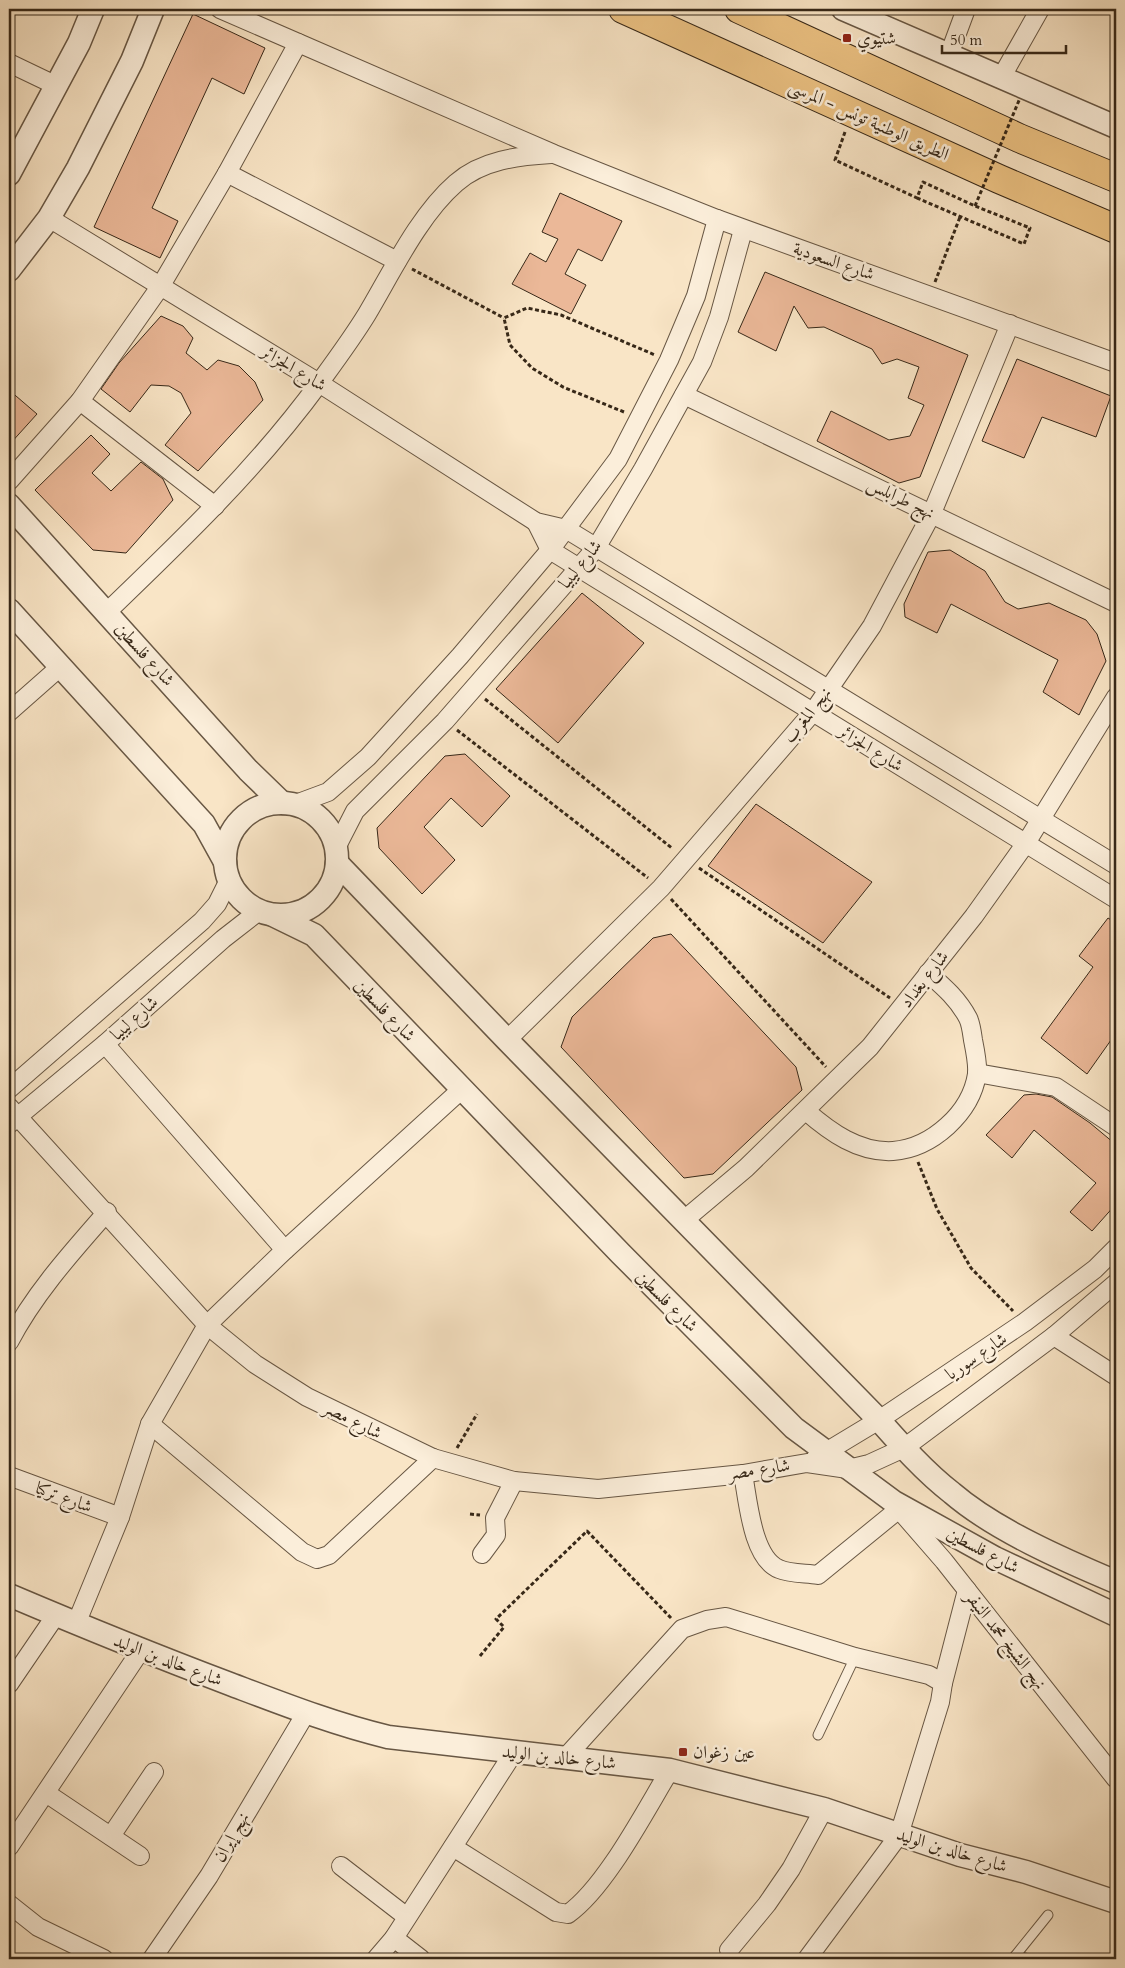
<svg xmlns="http://www.w3.org/2000/svg" width="1125" height="1968" font-family="Cardo,Amiri,serif">
<rect width="100%" height="100%" fill="#f9e5c6"/>
<filter id="stains"><feTurbulence type="fractalNoise" baseFrequency=".004" numOctaves="4"/><feColorMatrix values="0 0 0 0 .2 0 0 0 0 .09 0 0 0 0 .02 0 0 0 .5 -.17"/></filter>
<radialGradient id="worn" r=".72"><stop offset=".6" stop-color="#630" stop-opacity="0"/><stop offset="1" stop-color="#630" stop-opacity=".3"/></radialGradient>
<!-- building -->
<g fill="#ebb898" stroke="#372818">
<path d="M193 14 265 48 244 94 212 78 152 208 178 221 160 258 94 227Z"/>
<path d="M560 193 622 221 602 261 578 249 565 274 586 285 571 314 512 284 530 253 546 262 558 239 542 232Z"/>
<path d="M765 272 968 355 920 477 899 483 817 441 831 411 889 440 910 436 924 405 908 398 919 367 897 359 882 364 872 349 824 327 808 328 794 306 776 351 738 332Z"/>
<path d="M161 316 183 326 193 338 186 353 207 370 218 360 239 366 255 382 263 400 198 471 165 445 191 413 181 393 169 386 151 385 130 412 101 389 119 363Z"/>
<path d="M1017 359 1111 396 1096 437 1042 417 1024 458 982 441Z"/>
<path d="M9 390 37 414 9 445Z"/>
<path d="M91 435 110 454 92 473 111 491 141 462 163 479 173 500 126 553 93 550 35 490Z"/>
<path d="M950 550 985 571 1005 602 1018 609 1049 603 1086 620 1097 634 1106 661 1079 715 1043 692 1058 660 951 604 937 633 905 617 904 604 928 552Z"/>
<path d="M582 593 644 643 558 743 496 689Z"/>
<path d="M465 754 510 796 482 827 451 798 424 827 455 860 422 894 379 848 377 828 445 756Z"/>
<path d="M756 804 872 882 823 943 708 866Z"/>
<path d="M1108 918 1116 923V1010L1111 1018 1116 1022V1033L1087 1074 1041 1038 1093 967 1079 956Z"/>
<path d="M671 934 796 1067 802 1090 713 1174 684 1178 561 1047 572 1017 653 938Z"/>
<path d="M1036 1094 1052 1097 1090 1123 1114 1143 1116 1152V1204L1092 1231 1070 1212 1096 1183 1034 1130 1012 1158 986 1135 1024 1095Z"/>
</g>
<g fill="none" stroke-linecap="round" stroke-linejoin="round">
<!-- service casing -->
<g stroke="#685744" stroke-width="11">
<g id="service">
<path d="M818 1735 855 1657"/>
<path d="M1015 1956 1048 1915"/>
<path d="M1013 1959 1015 1956 1029 1959"/>
</g>
</g>
<!-- minor casing -->
<g stroke="#685744" stroke-width="20">
<g id="minor">
<path d="M220 9 554 154 717 219 1116 363"/>
<path d="M949 55 966 9"/>
<path d="M9 63 57 86"/>
<path d="M1001 78 1040 9"/>
<path d="M227 173 397 261"/>
<path d="M49 218 319 383 536 522 566 529 1116 865"/>
<path d="M684 395 1116 603"/>
<path d="M80 401 215 506"/>
<path d="M9 481 80 401 160 287 227 173 298 43"/>
<path d="M536 522 550 550 1116 899"/>
<path d="M107 612C182 540 258 467 320 382 336 360 353 337 367 314 392 272 419 215 456 183 482 160 518 156 551 154"/>
<path d="M9 712 60 667"/>
<path d="M293 805 328 792 368 757 460 656 550 550 618 459 669 360 696 296 717 219"/>
<path d="M336 848 355 811 445 721 596 548 643 469 702 362 719 317 743 230"/>
<path d="M507 1040 661 888 813 712 872 626 932 513 1010 324"/>
<path d="M105 1044 285 1250"/>
<path d="M977 1073 1056 1087 1116 1127"/>
<path d="M9 1089 202 921 217 904 230 878"/>
<path d="M9 1107 207 1325 255 1364 307 1397 433 1458 514 1481 598 1489 743 1474 807 1463 848 1469 869 1464 904 1448 1054 1336 1116 1283"/>
<path d="M806 1111C830 1132 859 1153 893 1151 932 1148 971 1113 977 1074 978 1064 975 1050 973 1040 972 1033 971 1024 968 1018 958 999 944 987 928 973"/>
<path d="M9 1124 105 1044 223 939 259 911"/>
<path d="M683 1221 746 1168 870 1047 974 916 1026 843 1116 697"/>
<path d="M1054 1336 1116 1376"/>
<path d="M9 1342C34 1294 71 1253 107 1212"/>
<path d="M150 1424 302 1552 317 1559 329 1555 433 1458"/>
<path d="M816 1458 879 1420 1025 1322 1095 1269 1116 1248"/>
<path d="M743 1474C748 1500 752 1558 779 1569 790 1574 807 1573 818 1575L899 1509"/>
<path d="M9 1476 120 1517"/>
<path d="M897 1507 944 1561 1116 1779"/>
<path d="M482 1554 496 1535 495 1518 514 1481"/>
<path d="M76 1624 120 1517 150 1424 207 1325 285 1250 462 1089"/>
<path d="M943 1683 967 1590"/>
<path d="M9 1684 56 1615"/>
<path d="M565 1758 682 1629 707 1620 726 1617 855 1657 929 1675 943 1683 940 1702 899 1835 807 1959"/>
<path d="M46 1793 140 1856"/>
<path d="M111 1836 154 1772"/>
<path d="M9 1847 141 1650"/>
<path d="M453 1847 556 1912 568 1914C606 1887 645 1811 670 1770"/>
<path d="M341 1866 407 1917"/>
<path d="M9 1904 38 1927 104 1959"/>
<path d="M394 1938 421 1959"/>
<path d="M729 1950 767 1904 791 1869 824 1809"/>
<path d="M152 1959 209 1876 306 1713"/>
<path d="M376 1959 394 1938 514 1752"/>
</g>
</g>
<!-- tertiary casing -->
<g stroke="#685744" stroke-width="25">
<g id="tertiary">
<path d="M843 9 1116 127"/>
<path d="M9 174 79 43 93 9"/>
<path d="M9 270 49 218 78 168 132 61 153 9"/>
<path d="M9 505 248 770 282 803"/>
<path d="M9 610 204 824 225 862"/>
<circle cx="281" cy="859" r="56"/>
<path d="M337 863 507 1040 879 1420C902 1446 925 1472 952 1493 995 1530 1064 1560 1116 1582"/>
<path d="M273 915 314 935 621 1254 794 1428 894 1502 995 1558 1116 1615"/>
<path d="M9 1595C82 1626 156 1656 230 1684 283 1704 334 1724 388 1737L670 1770 824 1809 960 1855 1026 1872 1116 1902"/>
</g>
</g>
<!-- trunk casing -->
<g stroke="#372818" stroke-width="30">
<g id="trunk">
<path d="M623 9 999 179 1116 229"/>
<path d="M739 9 1019 138 1116 178"/>
</g>
</g>
<!-- path -->
<g stroke="#372818" stroke-width="3" stroke-dasharray="4 2.5" stroke-linecap="butt">
<path d="M845 132 835 160 917 198 923 182 975 206 1030 228 1024 244 917 198"/>
<path d="M412 269 504 318"/>
<path d="M935 282 960 217"/>
<path d="M624 412 563 387 532 368 510 345 504 318 527 308 561 315 655 355"/>
<path d="M485 699 673 849"/>
<path d="M457 730 648 878"/>
<path d="M699 868 890 998"/>
<path d="M671 899 826 1067"/>
<path d="M918 1162 937 1209 971 1268 1013 1311"/>
<path d="M457 1448 477 1414"/>
<path d="M470 1514 480 1515"/>
<path d="M480 1656 504 1627 496 1619 587 1531 671 1618"/>
</g>
<!-- service -->
<use href="#service" stroke="#fbeeda" stroke-width="9"/>
<!-- minor -->
<use href="#minor" stroke="#fbeeda" stroke-width="18"/>
<!-- tertiary -->
<use href="#tertiary" stroke="#fbeeda" stroke-width="22"/>
<!-- trunk -->
<use href="#trunk" stroke="#ecc283" stroke-width="28"/>
<!-- path-bridge -->
<path stroke="#372818" stroke-width="3" stroke-dasharray="4 2.5" stroke-linecap="butt" d="M975 206 1020 98"/>
</g>
<!-- markers -->
<g fill="#8f2418" stroke="#fbeeda" stroke-width="2">
<rect x="842" y="33" width="10" height="10" rx="2.5"/>
<rect x="678" y="1747" width="10" height="10" rx="2.5"/>
</g>
<g text-anchor="middle" stroke-width="5" stroke-linejoin="round" paint-order="stroke">
<!-- poi labels -->
<g font-size="18" fill="#372818" stroke="#fbeeda" text-anchor="start">
<text x="857" y="44">شتيوي</text>
<text x="693" y="1758">عين زغوان</text>
</g>
<!-- street labels -->
<g font-size="18" fill="#372818" stroke="#fbeeda">
<text transform="translate(869 120) rotate(24)" y="6">الطريق الوطنية تونس - المرسى</text>
<text transform="translate(834 261) rotate(19)" y="6">شارع السعودية</text>
<text transform="translate(294 368) rotate(31)" y="6">شارع الجزائر</text>
<text transform="translate(901 498) rotate(26)" y="6">نهج طرابلس</text>
<text transform="translate(580 564) rotate(-51)" y="6">شارع ليبيا</text>
<text transform="translate(145 654) rotate(48)" y="6">شارع فلسطين</text>
<text transform="translate(807 715) rotate(-52)" y="6">نهج المغرب</text>
<text transform="translate(871 748) rotate(32)" y="6">شارع الجزائر</text>
<text transform="translate(924 979) rotate(-52)" y="6">شارع بغداد</text>
<text transform="translate(385 1010) rotate(46)" y="6">شارع فلسطين</text>
<text transform="translate(134 1018) rotate(-42)" y="6">شارع ليبيا</text>
<text transform="translate(667 1301) rotate(45)" y="6">شارع فلسطين</text>
<text transform="translate(976 1356) rotate(-34)" y="6">شارع سوريا</text>
<text transform="translate(353 1420) rotate(27)" y="6">شارع مصر</text>
<text transform="translate(759 1469) rotate(-8)" y="6">شارع مصر</text>
<text transform="translate(64 1497) rotate(20)" y="6">شارع تركيا</text>
<text transform="translate(983 1550) rotate(28)" y="6">شارع فلسطين</text>
<text transform="translate(1006 1640) rotate(52)" y="6">نهج الشيخ محمد النيفر</text>
<text transform="translate(168 1660) rotate(21)" y="6">شارع خالد بن الوليد</text>
<text transform="translate(559 1757) rotate(6)" y="6">شارع خالد بن الوليد</text>
<text transform="translate(231 1837) rotate(-60)" y="6">نهج إيران</text>
<text transform="translate(952 1850) rotate(17)" y="6">شارع خالد بن الوليد</text>
</g>
</g>
<!-- margin -->
<rect width="1125" height="1968" fill="none" stroke="#f9e5c6" stroke-width="30"/>
<rect x="10" y="10" width="1105" height="1948" fill="none" stroke="#372818" stroke-width="2.5"/>
<rect x="15" y="15" width="1095" height="1938" fill="none" stroke="#372818"/>
<!-- scale -->
<path d="M942 45v8h124v-8" fill="none" stroke="#372818" stroke-width="2.5"/>
<text x="950" y="45" font-size="15" fill="#372818" stroke="#fbeeda" stroke-width="4" paint-order="stroke">50 m</text>
<rect width="100%" height="100%" filter="url(#stains)"/>
<rect width="100%" height="100%" fill="url(#worn)"/>
</svg>
